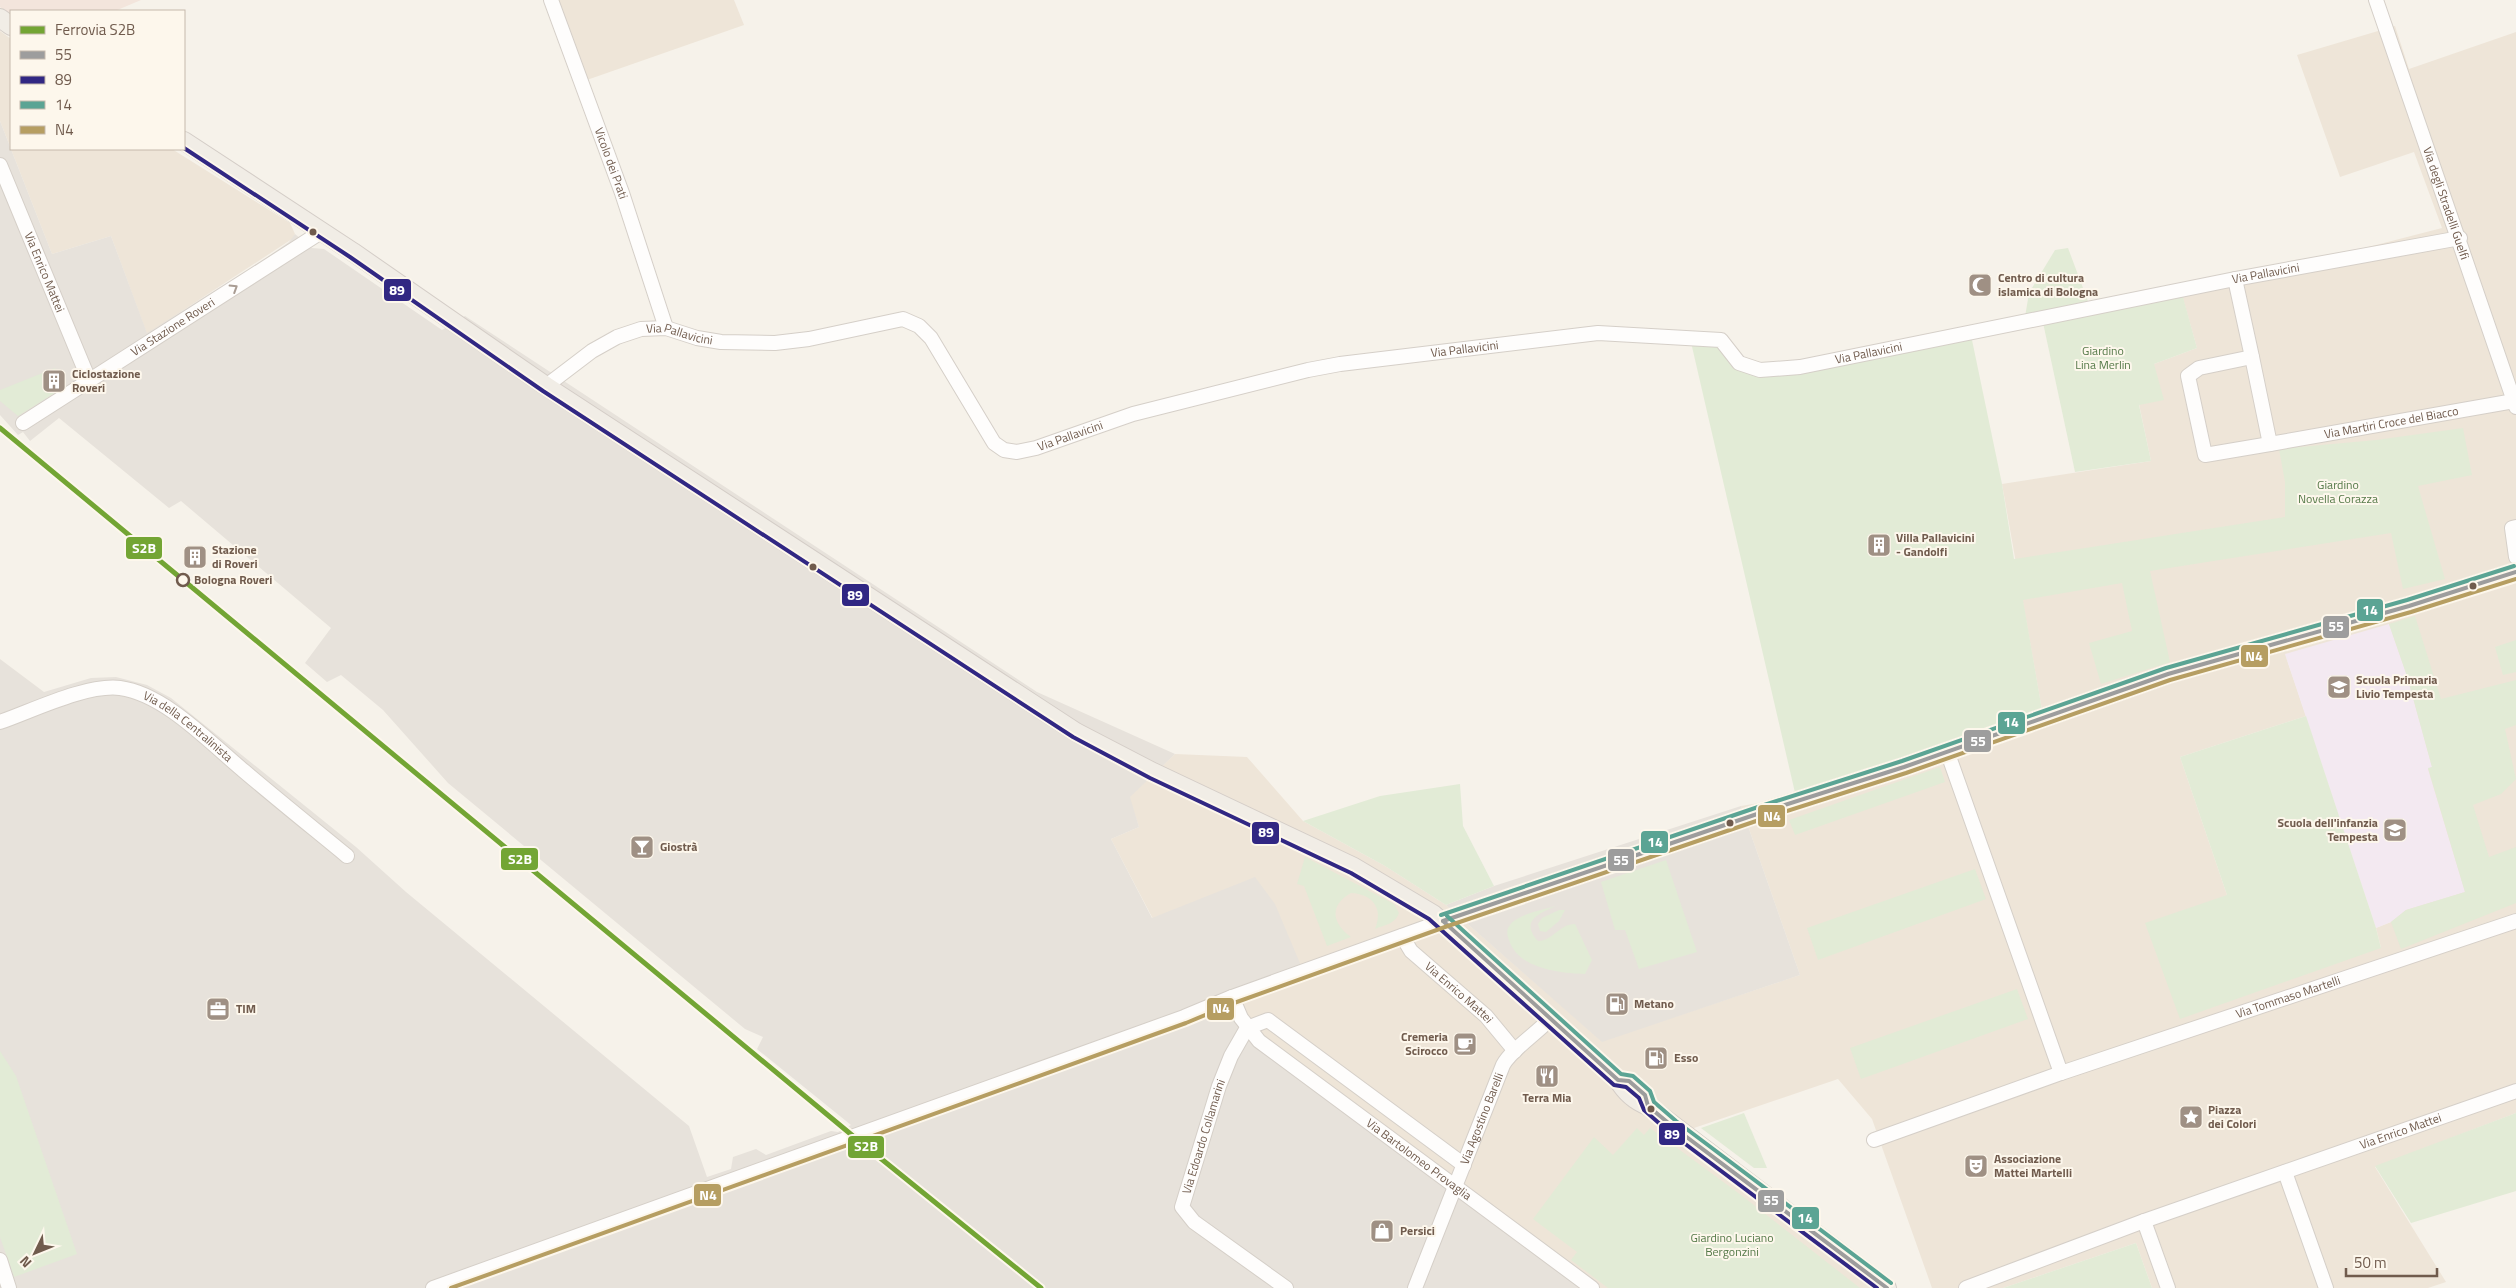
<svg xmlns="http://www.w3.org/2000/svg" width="2516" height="1288" font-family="'Titillium Web',sans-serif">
<rect width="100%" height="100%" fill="#f6f2ea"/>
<!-- residential -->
<g fill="#eee5d8" fill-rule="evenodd">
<path d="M550 0H734L744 25 584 81Z"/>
<path d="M2395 26 2409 69 2516 32V1113L2375 1167 2446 1282 2428 1288H2152L2136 1243 2003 1288H1932L1872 1119 1838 1079 1694 1128 1710 1150 1890 1288H1594L1239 1020 1153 919 1111 839 1139 827 1129 797 1175 754 1247 757 1303 821 1385 866 1446 905 1602 1041 1800 975 1741 806 1796 797 2042 710 2002 484 2151 461 2139 404 2154 364 2197 348 2182 295 2442 228 2414 152 2340 177 2297 55ZM2285 654 2391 922 2376 928 2381 948 2227 895 2180 757 2306 716Z"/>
<path d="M0 31 11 39V149H172L290 223 295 234 292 239 147 334 111 236 52 254 0 121Z"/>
</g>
<!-- commercial -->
<path fill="#f3e5dc" d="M0 0H141L115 11H11V15L0 7Z"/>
<!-- industrial -->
<g fill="#e7e2db">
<path d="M0 121 52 254 111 236 147 333 266 258 289 242 295 234 312 248 324 249 442 330 465 316 1037 692 1175 754 1130 797 1139 827 1111 839 1152 918 1255 877 1275 904 1302 968 1237 993 1239 1020 1594 1288H0V659L44 692 91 678 116 677 147 685 171 698 356 847 406 892 689 1126 707 1177 731 1169 733 1157 756 1149 766 1155 831 1131 838 1132 851 1125 757 1049 763 1037 745 1029 448 783 383 710 341 675 327 682 305 663 331 628 181 501 169 508 59 418 30 441 23 432 18 435 0 415Z"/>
<path d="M1741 806 1800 975 1602 1042 1446 905 1494 886Z"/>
</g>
<!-- education -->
<path fill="#f3e9f1" d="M2389 624 2407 676 2432 767 2428 769 2465 892 2406 910 2391 922 2376 928 2285 654Z"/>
<!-- green -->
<g fill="#e2ebd6">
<path d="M2068 248 2089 304 2025 317 2029 293 2055 250Z"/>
<path d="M2181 290 2197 348 2154 364 2164 400 2139 405 2151 461 2075 472 2042 318Z"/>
<path d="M1965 330 1972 340 2002 484 2014 559 2285 517V482L2279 449 2376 440 2463 428 2472 475 2418 486 2445 579 2403 589 2391 533 2150 571 2170 662 2101 684 2089 643 2132 631 2122 583 2023 600 2042 710 1796 797 1690 338 1721 340 1739 363 1760 370Z"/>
<path d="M55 368 57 372 44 381 50 391 64 382 66 386 18 416 0 401V390Z"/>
<path d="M2415 616 2441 699 2516 680V725L2505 729 2516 779 2501 794 2473 805 2489 857 2516 847V903L2401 949 2391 922 2406 910 2465 892 2428 768 2432 767 2407 676 2389 624Z"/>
<path d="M2516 640V672L2503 675 2495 647Z"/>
<path d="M2306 716 2376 928 2381 948 2180 1019 2145 923 2227 895 2180 757Z"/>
<path d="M1940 767 1945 782 1795 835 1789 820Z"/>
<path d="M1460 784 1463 826 1494 886 1446 905 1385 866 1303 821 1380 796Z"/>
<path d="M1305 857 1394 904 1399 913C1395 924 1385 925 1375 929 1384 908 1372 894 1351 893 1328 906 1333 924 1351 937L1327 946 1304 886 1297 884Z"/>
<path d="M1666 860 1697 952 1639 969 1625 930H1615L1601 882Z"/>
<path d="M1975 869 1986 899 1818 960 1807 928Z"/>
<path d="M1556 906C1538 914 1520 921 1538 941 1553 941 1559 924 1575 924L1592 960 1585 974C1560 973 1518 969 1509 940 1507 934 1506 930 1510 925 1516 915 1545 909 1556 906Z"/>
<path d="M1559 910H1565L1559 921 1546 932 1540 931 1538 924 1542 918Z"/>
<path d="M2017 989 2028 1019 1861 1079 1850 1048Z"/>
<path d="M0 1051 16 1076 77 1254 14 1277 0 1237Z"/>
<path d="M1744 1113 1767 1168H1754L1701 1128Z"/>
<path d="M2516 1113V1191L2411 1223 2375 1166Z"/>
<path d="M1637 1128 1644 1135 1650 1128 1741 1195 1860 1288H1608L1571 1260 1577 1252 1533 1219 1594 1137 1613 1155Z"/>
<path d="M2136 1243 2152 1288H2003Z"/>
</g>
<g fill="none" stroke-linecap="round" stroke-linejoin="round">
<!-- minor casing -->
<g stroke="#d5cfc8" stroke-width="16">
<g id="minor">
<path id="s1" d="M551 0 622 193 666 328"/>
<path id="s2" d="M2376 0 2516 407"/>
<path id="s3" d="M0 165 89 380"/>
<path d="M2235 279 2252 357 2199 368 2188 376 2205 455 2270 444"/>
<path id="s4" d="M2252 357 2270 444 2514 401"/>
<path id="s5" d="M546 386 592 351 617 337 641 329 666 328 697 338 721 342 775 343 809 339 903 319 919 326 931 338 994 443 1004 450 1017 452 1036 448 1133 414 1308 370 1340 364 1598 333 1721 340 1739 363 1760 370 1800 367 2235 279 2460 238"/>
<path id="s6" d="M23 423 321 232"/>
<path d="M2516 527 2512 528 2516 557"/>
<path id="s7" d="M0 722C32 711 86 684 120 688 165 694 210 743 244 771 278 800 313 828 347 856"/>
<path id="s8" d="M1947 751 2061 1073 2516 921"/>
<path id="s9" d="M1402 936 1411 951 1486 1016 1515 1051"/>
<path id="s10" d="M1232 997 1241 1018 1259 1041 1592 1288"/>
<path d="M1874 1140 2061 1073"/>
<path d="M2285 1172 2326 1288"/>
<path d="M2144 1221 2168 1288"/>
<path d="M0 1260 9 1288"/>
<path d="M433 1288 1184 1017 1232 997 1443 921"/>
<path id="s11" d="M1286 1288 1194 1222 1182 1207 1219 1086 1231 1056 1247 1028 1268 1020 1464 1165"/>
<path id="s12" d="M1415 1288 1503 1065C1511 1050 1537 1033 1550 1019"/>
<path id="s13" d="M1966 1288 2144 1221 2516 1091"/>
</g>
</g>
<!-- major casing -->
<g stroke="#d4cdc7" stroke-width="20">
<g id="major">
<path d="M0 18 11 26"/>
<path d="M184 141 353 252 546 386 1076 732 1153 772 1354 867 1433 914 1618 1080C1625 1092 1635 1101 1648 1106L1887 1288"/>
<path d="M1443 921 1763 812 1904 767 2168 674 2409 606 2516 572"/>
</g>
</g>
<!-- minor -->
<use href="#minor" stroke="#fefdfc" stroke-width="14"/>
<!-- major -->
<use href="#major" stroke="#f1ede6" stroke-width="18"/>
<!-- bus-1 casing -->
<g stroke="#fdf7ec" stroke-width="8">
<g id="bus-1">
<path d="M1443 921 1763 812 1904 767 2168 674 2409 606 2516 572"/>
<path d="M1443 921 1618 1080 1629 1081 1645 1095 1648 1106 1672 1126 1887 1288"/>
</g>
</g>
<!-- bus-2 casing -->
<g stroke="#fdf7ec" stroke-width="8">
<path id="bus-2" d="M184 148 350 257 543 391 1073 737 1150 778 1351 873 1429 919 1614 1085 1626 1087 1639 1098 1644 1110 1668 1131 1877 1288"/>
</g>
<!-- bus-3 casing -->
<g stroke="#fdf7ec" stroke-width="8">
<g id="bus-3">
<path d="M1441 915 1761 806 1902 761 2166 668 2407 600 2514 566"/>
<path d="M1447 916 1621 1074 1633 1076 1650 1091 1654 1102 1676 1121 1891 1283"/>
</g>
</g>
<!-- bus-4 casing -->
<g stroke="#fdf7ec" stroke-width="8">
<path id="bus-4" d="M451 1288 1186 1023 1234 1003 1445 927 1765 818 1906 773 2170 680 2411 612 2516 579"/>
</g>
<!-- bus-1 -->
<use href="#bus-1" stroke="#9d9d9d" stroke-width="4"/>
<!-- bus-2 -->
<use href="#bus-2" stroke="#312783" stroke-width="4"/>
<!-- bus-3 -->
<use href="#bus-3" stroke="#5ba494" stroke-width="4"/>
<!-- bus-4 -->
<use href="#bus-4" stroke="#b69e62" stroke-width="4"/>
<!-- rail-1 casing -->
<g stroke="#fdf7ec" stroke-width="9">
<path id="rail-1" d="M0 428 853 1136 1041 1288"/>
</g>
<!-- rail-1 -->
<use href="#rail-1" stroke="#73a534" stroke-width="5"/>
</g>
<!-- one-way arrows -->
<defs><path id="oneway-chevron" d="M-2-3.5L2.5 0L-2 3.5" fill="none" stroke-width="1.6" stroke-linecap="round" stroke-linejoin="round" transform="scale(1.25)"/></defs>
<use stroke="#a99c93" href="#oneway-chevron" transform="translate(234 288) rotate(-32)"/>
<!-- icons -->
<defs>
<g id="mosque-square" transform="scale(1.25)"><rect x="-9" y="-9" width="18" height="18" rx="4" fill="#9f9084" stroke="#fdf7ec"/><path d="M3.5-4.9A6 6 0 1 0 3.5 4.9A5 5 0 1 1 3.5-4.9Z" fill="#fff"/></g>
<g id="building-square" transform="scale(1.25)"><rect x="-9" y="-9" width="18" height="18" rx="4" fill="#9f9084" stroke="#fdf7ec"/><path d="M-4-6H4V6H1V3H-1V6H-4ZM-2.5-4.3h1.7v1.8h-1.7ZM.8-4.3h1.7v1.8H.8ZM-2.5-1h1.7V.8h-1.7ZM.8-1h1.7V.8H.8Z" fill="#fff"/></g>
<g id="school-square" transform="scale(1.25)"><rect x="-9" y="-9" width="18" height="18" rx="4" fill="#9f9084" stroke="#fdf7ec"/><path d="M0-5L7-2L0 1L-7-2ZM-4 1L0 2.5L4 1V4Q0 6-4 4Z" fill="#fff"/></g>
<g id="bar-square" transform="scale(1.25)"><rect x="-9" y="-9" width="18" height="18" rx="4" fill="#9f9084" stroke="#fdf7ec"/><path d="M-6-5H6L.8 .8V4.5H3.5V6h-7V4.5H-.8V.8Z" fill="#fff"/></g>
<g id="fuel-square" transform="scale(1.25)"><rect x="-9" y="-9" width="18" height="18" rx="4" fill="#9f9084" stroke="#fdf7ec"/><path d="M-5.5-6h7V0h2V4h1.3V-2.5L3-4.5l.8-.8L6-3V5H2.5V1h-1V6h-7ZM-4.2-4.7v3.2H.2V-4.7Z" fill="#fff"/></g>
<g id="office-square" transform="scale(1.25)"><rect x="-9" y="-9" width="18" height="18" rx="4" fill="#9f9084" stroke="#fdf7ec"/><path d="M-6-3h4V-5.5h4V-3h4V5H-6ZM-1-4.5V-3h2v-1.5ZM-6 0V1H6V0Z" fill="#fff"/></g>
<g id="cafe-square" transform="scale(1.25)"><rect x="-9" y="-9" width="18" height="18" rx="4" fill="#9f9084" stroke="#fdf7ec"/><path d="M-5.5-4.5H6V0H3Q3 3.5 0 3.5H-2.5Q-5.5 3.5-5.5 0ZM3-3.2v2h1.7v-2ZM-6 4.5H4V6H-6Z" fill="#fff"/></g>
<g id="restaurant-square" transform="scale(1.25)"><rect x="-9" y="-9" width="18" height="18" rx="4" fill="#9f9084" stroke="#fdf7ec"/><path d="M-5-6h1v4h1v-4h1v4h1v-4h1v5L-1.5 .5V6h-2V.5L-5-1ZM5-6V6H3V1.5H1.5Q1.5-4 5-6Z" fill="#fff"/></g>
<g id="sight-square" transform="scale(1.25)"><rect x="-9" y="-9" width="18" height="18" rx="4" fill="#9f9084" stroke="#fdf7ec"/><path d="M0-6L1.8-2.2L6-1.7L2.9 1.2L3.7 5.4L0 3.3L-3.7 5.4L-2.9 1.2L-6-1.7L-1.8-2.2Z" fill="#fff"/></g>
<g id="theatre-square" transform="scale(1.25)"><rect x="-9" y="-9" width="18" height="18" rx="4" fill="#9f9084" stroke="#fdf7ec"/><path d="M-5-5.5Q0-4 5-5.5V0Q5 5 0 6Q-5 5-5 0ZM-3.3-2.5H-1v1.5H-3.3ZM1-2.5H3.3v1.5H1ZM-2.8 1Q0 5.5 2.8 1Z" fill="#fff"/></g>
<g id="shop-square" transform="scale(1.25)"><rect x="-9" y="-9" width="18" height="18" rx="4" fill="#9f9084" stroke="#fdf7ec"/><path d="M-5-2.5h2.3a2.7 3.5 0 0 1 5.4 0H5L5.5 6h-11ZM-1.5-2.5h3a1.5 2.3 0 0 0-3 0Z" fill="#fff"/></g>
</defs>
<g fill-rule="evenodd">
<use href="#mosque-square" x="1980" y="285"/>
<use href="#building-square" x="54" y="381"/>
<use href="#building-square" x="1879" y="545"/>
<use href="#building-square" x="195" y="557"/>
<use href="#school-square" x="2339" y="687"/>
<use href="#school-square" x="2395" y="830"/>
<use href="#bar-square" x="642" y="847"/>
<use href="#fuel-square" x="1617" y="1004"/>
<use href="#office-square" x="218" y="1009"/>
<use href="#cafe-square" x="1465" y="1044"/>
<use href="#fuel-square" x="1656" y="1058"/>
<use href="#restaurant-square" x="1547" y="1076"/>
<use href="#sight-square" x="2191" y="1117"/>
<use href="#theatre-square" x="1976" y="1166"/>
<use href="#shop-square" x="1382" y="1231"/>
</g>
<!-- markers -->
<g fill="#705b4d" stroke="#fdf7ec" stroke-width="2">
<circle cx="313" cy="232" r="4.5"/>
<circle cx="813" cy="567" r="4.5"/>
<circle cx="2473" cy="586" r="4.5"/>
<circle cx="1730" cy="823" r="4.5"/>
<circle cx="1651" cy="1109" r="4.5"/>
</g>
<circle fill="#fdf7ec" stroke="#705b4d" stroke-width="2.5" cx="183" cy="580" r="6"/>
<g text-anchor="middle" stroke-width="4" stroke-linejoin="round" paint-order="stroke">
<!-- street labels -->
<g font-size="12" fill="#705b4d" stroke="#fdf7ec">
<text dy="4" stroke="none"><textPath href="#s1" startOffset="174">Vicolo dei Prati</textPath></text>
<text dy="4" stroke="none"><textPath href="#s2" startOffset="215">Via degli Stradelli Guelfi</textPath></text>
<text dy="4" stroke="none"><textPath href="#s3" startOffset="116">Via Enrico Mattei</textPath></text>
<text dy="4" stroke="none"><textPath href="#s5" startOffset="1845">Via Pallavicini</textPath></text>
<text dy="4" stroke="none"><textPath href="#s6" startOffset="178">Via Stazione Roveri</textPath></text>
<text dy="4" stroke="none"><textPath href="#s5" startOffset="151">Via Pallavicini</textPath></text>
<text dy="4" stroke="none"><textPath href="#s5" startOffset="1021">Via Pallavicini</textPath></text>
<text dy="4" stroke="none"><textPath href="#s5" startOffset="1440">Via Pallavicini</textPath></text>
<text dy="4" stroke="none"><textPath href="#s4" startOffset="212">Via Martiri Croce del Biacco</textPath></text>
<text dy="4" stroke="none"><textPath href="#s5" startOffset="616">Via Pallavicini</textPath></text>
<text dy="4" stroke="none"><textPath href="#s7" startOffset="205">Via della Centralinista</textPath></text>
<text dy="4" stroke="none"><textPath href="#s9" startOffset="81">Via Enrico Mattei</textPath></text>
<text dy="4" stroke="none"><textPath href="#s8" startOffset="581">Via Tommaso Martelli</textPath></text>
<text dy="4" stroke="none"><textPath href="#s12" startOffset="182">Via Agostino Barelli</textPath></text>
<text dy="4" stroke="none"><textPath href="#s13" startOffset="462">Via Enrico Mattei</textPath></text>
<text dy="4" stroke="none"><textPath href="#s11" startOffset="206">Via Edoardo Collamarini</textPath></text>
<text dy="4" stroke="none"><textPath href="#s10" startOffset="251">Via Bartolomeo Provaglia</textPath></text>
</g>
<!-- poi labels -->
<g font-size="12" font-weight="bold" fill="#705b4d" stroke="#fdf7ec" text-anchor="start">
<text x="1998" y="282">Centro di cultura<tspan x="1998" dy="14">islamica di Bologna</tspan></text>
<text x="72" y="378">Ciclostazione<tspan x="72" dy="14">Roveri</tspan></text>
<text x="1896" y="542">Villa Pallavicini<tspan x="1896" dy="14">- Gandolfi</tspan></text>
<text x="212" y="554">Stazione<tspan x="212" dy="14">di Roveri</tspan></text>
<text x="2356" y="684">Scuola Primaria<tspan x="2356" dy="14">Livio Tempesta</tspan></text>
<text x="2378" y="827" text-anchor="end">Scuola dell'infanzia<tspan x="2378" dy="14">Tempesta</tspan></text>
<text x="660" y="851">Giostrà</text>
<text x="1634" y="1008">Metano</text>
<text x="236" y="1013">TIM</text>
<text x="1448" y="1041" text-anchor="end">Cremeria<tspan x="1448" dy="14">Scirocco</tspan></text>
<text x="1674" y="1062">Esso</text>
<text x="1547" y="1102" text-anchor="middle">Terra Mia</text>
<text x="2208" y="1114">Piazza<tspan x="2208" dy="14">dei Colori</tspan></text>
<text x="1994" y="1163">Associazione<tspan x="1994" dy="14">Mattei Martelli</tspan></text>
<text x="1400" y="1235">Persici</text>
</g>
<!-- park labels -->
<g font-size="12" fill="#567a49" stroke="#fdf7ec">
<text x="2103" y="355">Giardino<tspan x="2103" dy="14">Lina Merlin</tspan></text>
<text x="2338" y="489">Giardino<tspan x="2338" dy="14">Novella Corazza</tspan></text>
<text x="1732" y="1242">Giardino Luciano<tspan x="1732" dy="14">Bergonzini</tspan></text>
</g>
<!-- stop labels -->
<g font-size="12" font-weight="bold" fill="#705b4d" stroke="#fdf7ec" text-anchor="start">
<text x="194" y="584">Bologna Roveri</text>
</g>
</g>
<g stroke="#fdf7ec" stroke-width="2">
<rect x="383" y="278" width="29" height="24" rx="5" fill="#312783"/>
<rect x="125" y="536" width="38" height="24" rx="5" fill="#73a534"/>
<rect x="841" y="583" width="29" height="24" rx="5" fill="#312783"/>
<rect x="2356" y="598" width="28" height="24" rx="5" fill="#5ba494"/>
<rect x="2322" y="615" width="28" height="24" rx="5" fill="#9d9d9d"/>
<rect x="2240" y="644" width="29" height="24" rx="5" fill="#b69e62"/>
<rect x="1997" y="711" width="29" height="24" rx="5" fill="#5ba494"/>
<rect x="1963" y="729" width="29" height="24" rx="5" fill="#9d9d9d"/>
<rect x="1757" y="804" width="29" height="24" rx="5" fill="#b69e62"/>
<rect x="1251" y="821" width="29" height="24" rx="5" fill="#312783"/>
<rect x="1640" y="830" width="29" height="24" rx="5" fill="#5ba494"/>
<rect x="500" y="847" width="39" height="24" rx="5" fill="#73a534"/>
<rect x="1607" y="848" width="28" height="24" rx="5" fill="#9d9d9d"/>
<rect x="1206" y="997" width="29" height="24" rx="5" fill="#b69e62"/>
<rect x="1658" y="1122" width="28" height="24" rx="5" fill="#312783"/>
<rect x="847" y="1135" width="38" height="24" rx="5" fill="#73a534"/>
<rect x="693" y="1183" width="29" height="24" rx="5" fill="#b69e62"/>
<rect x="1757" y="1189" width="28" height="24" rx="5" fill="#9d9d9d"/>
<rect x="1791" y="1206" width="29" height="24" rx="5" fill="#5ba494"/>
</g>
<g font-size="14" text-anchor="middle" font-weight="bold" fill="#fff">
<text x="397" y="295">89</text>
<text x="144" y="553">S2B</text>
<text x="855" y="600">89</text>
<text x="2370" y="615">14</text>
<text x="2336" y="631">55</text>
<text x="2254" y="661">N4</text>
<text x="2011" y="727">14</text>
<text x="1978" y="746">55</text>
<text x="1772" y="821">N4</text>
<text x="1266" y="837">89</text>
<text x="1655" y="847">14</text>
<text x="520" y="864">S2B</text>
<text x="1621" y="865">55</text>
<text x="1221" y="1013">N4</text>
<text x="1672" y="1139">89</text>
<text x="866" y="1151">S2B</text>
<text x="708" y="1200">N4</text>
<text x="1771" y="1205">55</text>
<text x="1805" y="1223">14</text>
</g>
<!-- legend -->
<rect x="10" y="10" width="175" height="140" fill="#fdf7ec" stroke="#c5b9ac"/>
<rect x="20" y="26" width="25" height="8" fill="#73a534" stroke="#c5b9ac"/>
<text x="55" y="35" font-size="15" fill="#705b4d">Ferrovia S2B</text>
<rect x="20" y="51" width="25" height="8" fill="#9d9d9d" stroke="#c5b9ac"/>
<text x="55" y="60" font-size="15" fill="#705b4d">55</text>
<rect x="20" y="76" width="25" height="8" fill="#312783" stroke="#c5b9ac"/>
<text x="55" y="85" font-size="15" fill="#705b4d">89</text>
<rect x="20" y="101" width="25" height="8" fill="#5ba494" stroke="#c5b9ac"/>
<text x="55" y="110" font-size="15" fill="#705b4d">14</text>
<rect x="20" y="126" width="25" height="8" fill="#b69e62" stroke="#c5b9ac"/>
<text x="55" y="135" font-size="15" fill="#705b4d">N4</text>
<!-- north arrow -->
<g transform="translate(35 1253) rotate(227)" stroke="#fdf7ec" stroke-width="4" paint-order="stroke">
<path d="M0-4L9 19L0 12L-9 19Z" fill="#705b4d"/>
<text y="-8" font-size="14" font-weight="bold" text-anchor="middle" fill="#705b4d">N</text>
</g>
<!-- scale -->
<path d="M2346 1268v8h91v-8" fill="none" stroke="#705b4d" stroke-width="2.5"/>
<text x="2354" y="1268" font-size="15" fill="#705b4d" stroke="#fdf7ec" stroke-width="4" paint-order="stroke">50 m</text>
</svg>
